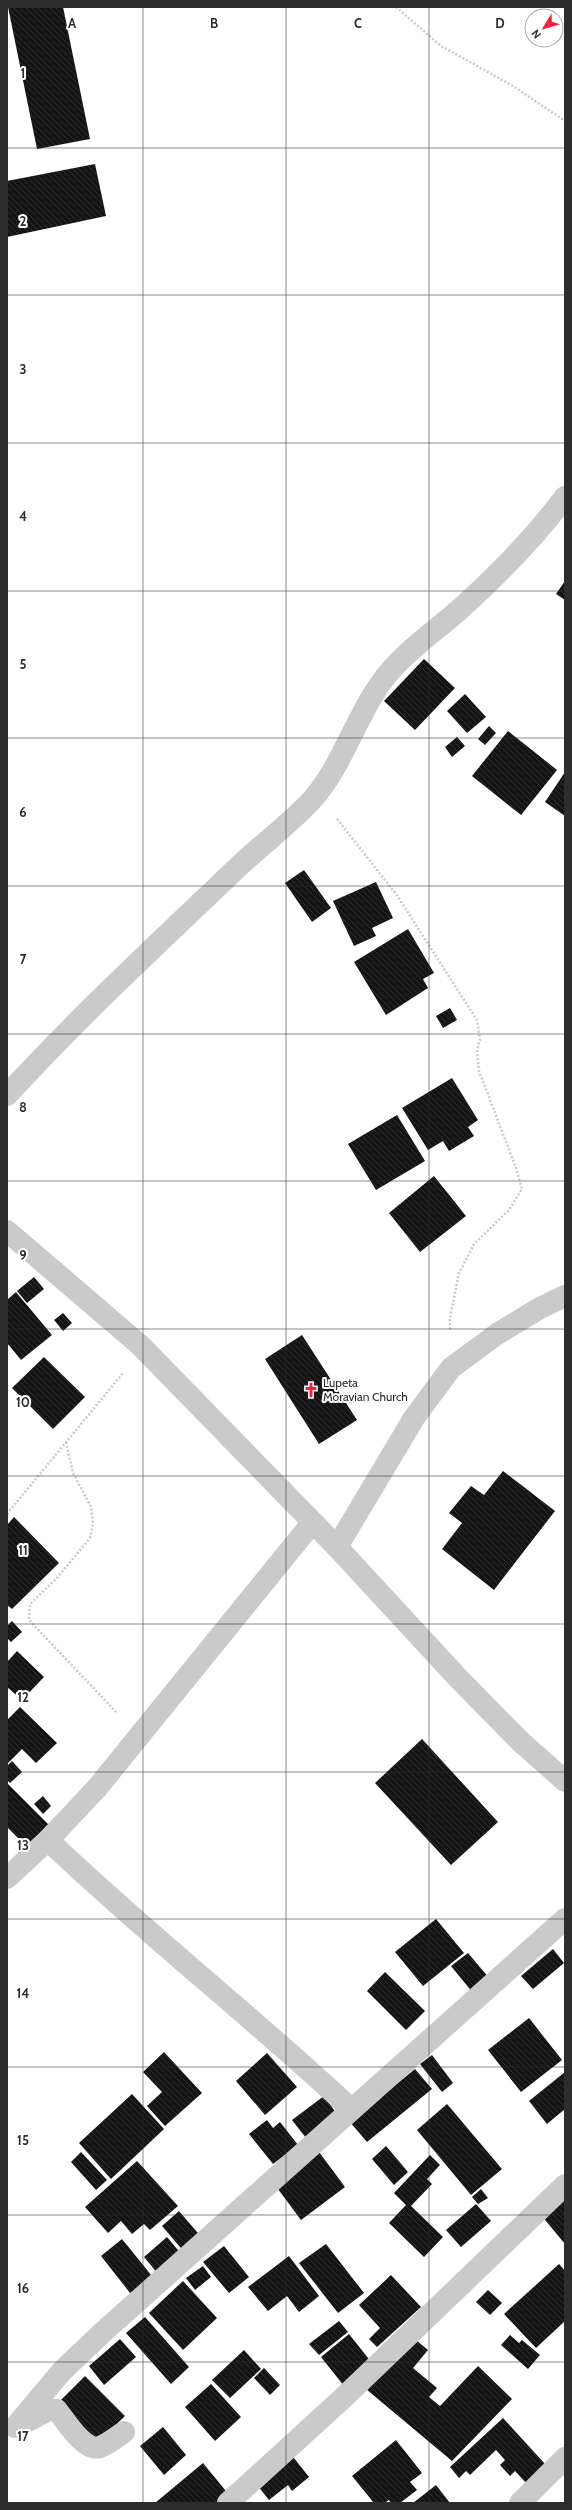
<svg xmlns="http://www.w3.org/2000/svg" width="572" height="2510" font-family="Cabin,sans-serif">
<defs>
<pattern id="building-back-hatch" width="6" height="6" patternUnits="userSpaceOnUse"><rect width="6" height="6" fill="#141414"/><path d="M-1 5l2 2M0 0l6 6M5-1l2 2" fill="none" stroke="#2e2e2e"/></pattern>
</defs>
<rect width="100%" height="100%" fill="#fff"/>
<!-- building -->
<g fill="url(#building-back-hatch)">
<path d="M8 7H63L90 139 37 149Z"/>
<path d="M95 164 106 216 7 237V181Z"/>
<path d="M565 581V600L556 594Z"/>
<path d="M424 659 455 688 415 730 384 701Z"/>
<path d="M465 694 486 717 467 733 447 711Z"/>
<path d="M489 726 496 733 485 745 478 739Z"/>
<path d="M508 731 557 770 521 815 472 776Z"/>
<path d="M457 737 465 746 452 757 445 747Z"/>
<path d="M565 772V816L545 802Z"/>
<path d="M304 870 331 908 312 922 285 883Z"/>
<path d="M376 882 393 918 372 928 376 936 354 946 333 901Z"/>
<path d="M408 929 434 973 423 979 428 988 386 1015 354 962Z"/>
<path d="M450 1008 457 1020 443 1028 436 1016Z"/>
<path d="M452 1078 478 1120 468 1127 474 1136 449 1151 443 1141 428 1150 402 1108Z"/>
<path d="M397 1115 425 1161 376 1190 348 1144Z"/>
<path d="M434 1176 466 1216 420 1252 389 1213Z"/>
<path d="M34 1277 44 1289 27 1303 17 1291Z"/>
<path d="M16 1292 52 1335 21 1360 7 1343V1300Z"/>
<path d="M63 1313 72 1323 63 1331 54 1320Z"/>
<path d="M302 1335 357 1420 319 1444 265 1359Z"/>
<path d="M44 1357 85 1397 53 1429 12 1388Z"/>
<path d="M503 1471 555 1511 494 1590 442 1549 462 1523 449 1513 471 1486 484 1495Z"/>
<path d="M14 1517 59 1563 12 1609 7 1605V1525Z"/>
<path d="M12 1621 22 1632 11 1642 7 1638V1626Z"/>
<path d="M17 1651 44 1677 22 1700 7 1687V1662Z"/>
<path d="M20 1707 57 1743 36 1763 22 1749 7 1764V1720Z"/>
<path d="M422 1739 498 1822 451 1865 375 1783Z"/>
<path d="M12 1761 22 1772 10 1783 7 1780V1766Z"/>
<path d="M7 1783 49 1825 27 1847 7 1827Z"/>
<path d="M43 1796 51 1806 43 1814 34 1804Z"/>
<path d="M436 1919 464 1953 423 1986 395 1952Z"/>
<path d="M553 1949 564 1963 533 1989 521 1976Z"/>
<path d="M468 1953 490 1979 473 1993 451 1966Z"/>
<path d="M385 1972 425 2011 406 2030 367 1991Z"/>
<path d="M529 2018 562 2060 521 2092 488 2050Z"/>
<path d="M164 2052 202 2093 165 2126 147 2106 162 2092 143 2072Z"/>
<path d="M267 2053 297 2087 265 2115 236 2081Z"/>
<path d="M432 2055 453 2083 442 2092 420 2064Z"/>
<path d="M415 2069 432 2089 367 2142 350 2122Z"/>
<path d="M565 2072V2109L547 2124 529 2101Z"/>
<path d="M132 2094 164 2129 111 2179 79 2143Z"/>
<path d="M324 2096 337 2114 306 2138 292 2120Z"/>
<path d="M447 2104 502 2169 471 2195 417 2130Z"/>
<path d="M267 2120 273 2128 280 2122 298 2145 273 2164 249 2134Z"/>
<path d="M386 2146 408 2172 394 2185 372 2159Z"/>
<path d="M81 2152 107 2180 96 2190 71 2162Z"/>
<path d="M319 2152 345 2187 301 2220 275 2185Z"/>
<path d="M430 2155 440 2165 427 2179 432 2184 411 2206 443 2237 424 2257 389 2223 406 2205 394 2193Z"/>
<path d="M137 2161 178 2206 150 2230 144 2224 132 2234 121 2221 108 2233 85 2207Z"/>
<path d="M481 2189 488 2198 478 2204 472 2197Z"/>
<path d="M565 2196V2244L541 2215Z"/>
<path d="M476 2204 491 2221 461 2247 446 2230Z"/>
<path d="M179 2211 203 2239 186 2254 162 2226Z"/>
<path d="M167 2237 182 2255 159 2275 144 2257Z"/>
<path d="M122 2239 156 2281 134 2298 101 2256Z"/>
<path d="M326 2244 364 2293 338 2313 299 2263Z"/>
<path d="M224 2246 249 2277 229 2293 203 2262Z"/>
<path d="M289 2256 319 2296 299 2312 287 2296 268 2311 248 2287Z"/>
<path d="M559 2264 565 2271V2321L536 2348 504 2314Z"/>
<path d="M203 2266 211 2277 195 2290 186 2278Z"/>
<path d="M391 2275 421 2307 377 2347 369 2339 380 2328 359 2305Z"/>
<path d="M183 2281 217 2318 183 2350 149 2313Z"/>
<path d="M488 2290 502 2303 490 2315 476 2302Z"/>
<path d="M145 2317 189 2367 171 2384 126 2333Z"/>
<path d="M339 2321 348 2332 319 2355 309 2344Z"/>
<path d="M349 2334 372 2363 344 2386 321 2357Z"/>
<path d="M510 2335 519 2343 522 2340 540 2355 528 2369 501 2345Z"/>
<path d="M411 2336 428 2350 413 2368 437 2388 429 2397 440 2406 478 2366 512 2399 452 2461 366 2389Z"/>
<path d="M120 2339 136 2357 104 2385 89 2366Z"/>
<path d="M244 2350 261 2369 230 2398 212 2380Z"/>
<path d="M264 2368 280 2385 270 2395 254 2378Z"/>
<path d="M85 2376 125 2416 96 2444 57 2404Z"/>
<path d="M211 2384 241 2417 215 2441 185 2407Z"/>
<path d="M503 2418 546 2465 526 2483 515 2471 510 2476 500 2465 505 2460 496 2450 470 2475 466 2471 459 2478 450 2467Z"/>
<path d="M163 2427 186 2455 164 2475 140 2446Z"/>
<path d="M396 2440 422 2473 410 2482 417 2490 400 2503H391L389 2500 384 2503H374L352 2476Z"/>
<path d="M290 2453 309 2477 292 2491 288 2485 269 2500 254 2481Z"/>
<path d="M203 2463 230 2496 221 2503H155Z"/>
<path d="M436 2485 450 2503H413Z"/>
</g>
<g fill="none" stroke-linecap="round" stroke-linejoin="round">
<!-- path -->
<g stroke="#cacaca" stroke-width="2.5" stroke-dasharray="2 2" stroke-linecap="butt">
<path d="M396 7 441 46 513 86 565 121"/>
<path d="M337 819 396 894 477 1020 480 1040 477 1050 479 1071 516 1168 522 1189 509 1210 474 1244 459 1273 450 1318V1330"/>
<path d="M66 1442 73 1473 91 1507 93 1524 90 1538 57 1578 30 1604 29 1620 117 1713"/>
<path d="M7 1514 123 1373"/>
</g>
<!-- minor -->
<g stroke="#cacaca" stroke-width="22">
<path d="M7 1095C80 1016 158 943 236 869 260 846 287 826 310 802 346 763 357 708 392 669 413 645 438 629 460 609 498 575 534 538 565 497"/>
<path d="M7 1231 141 1346 337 1547 458 1678 521 1742 565 1781"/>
<path d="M337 1547 414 1418 451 1368 497 1334 540 1308 565 1296"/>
<path d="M48 1840C146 1934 253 2017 351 2109"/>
<path d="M7 1878 48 1840 97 1788 312 1523"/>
<path d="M22 2424 49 2410H57C65 2420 85 2453 100 2447 108 2444 117 2437 124 2432"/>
<path d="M15 2427 62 2371 102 2333 565 1919"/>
<path d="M228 2503 342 2399 565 2185"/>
<path d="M520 2503 565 2458"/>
</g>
</g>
<!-- grid -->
<path fill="none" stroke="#2d2d2d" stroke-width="1" stroke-opacity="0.55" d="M143 7V2503M286 7V2503M429 7V2503M7 148H565M7 295H565M7 443H565M7 591H565M7 738H565M7 886H565M7 1034H565M7 1181H565M7 1329H565M7 1476H565M7 1624H565M7 1772H565M7 1919H565M7 2067H565M7 2215H565M7 2362H565"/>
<!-- icons -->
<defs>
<g id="church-bare" transform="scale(1.2)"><path d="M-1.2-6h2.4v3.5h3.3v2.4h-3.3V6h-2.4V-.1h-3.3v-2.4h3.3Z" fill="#f51e3e" stroke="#fff" stroke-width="2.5" paint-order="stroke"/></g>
</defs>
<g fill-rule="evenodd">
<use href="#church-bare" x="311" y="1390"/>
</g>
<g text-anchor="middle" stroke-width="4" stroke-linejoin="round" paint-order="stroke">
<!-- poi labels -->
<g font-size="12" fill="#2d2d2d" stroke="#fff" text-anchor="start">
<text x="323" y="1387">Lupeta<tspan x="323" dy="14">Moravian Church</tspan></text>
</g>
</g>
<g font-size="13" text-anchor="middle" font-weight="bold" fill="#2d2d2d" stroke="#fff" stroke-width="4" stroke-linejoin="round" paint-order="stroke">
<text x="72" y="28">A</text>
<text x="214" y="28">B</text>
<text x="358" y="28">C</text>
<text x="500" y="28">D</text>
<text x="23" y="78">1</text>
<text x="23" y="226">2</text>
<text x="23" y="374">3</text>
<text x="23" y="521">4</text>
<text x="23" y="669">5</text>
<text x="23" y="817">6</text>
<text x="23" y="964">7</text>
<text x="23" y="1112">8</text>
<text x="23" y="1260">9</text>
<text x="23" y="1407">10</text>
<text x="23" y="1555">11</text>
<text x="23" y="1702">12</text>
<text x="23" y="1850">13</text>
<text x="23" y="1998">14</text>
<text x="23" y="2145">15</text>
<text x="23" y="2293">16</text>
<text x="23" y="2441">17</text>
</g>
<!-- border -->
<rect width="572" height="2510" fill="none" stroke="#2d2d2d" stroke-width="16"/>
<!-- north arrow -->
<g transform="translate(544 28) rotate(232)"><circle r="19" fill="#ffffff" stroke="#ababab"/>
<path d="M0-3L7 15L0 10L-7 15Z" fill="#f51e3e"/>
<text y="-6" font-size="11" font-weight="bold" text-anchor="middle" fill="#2d2d2d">N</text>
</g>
</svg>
